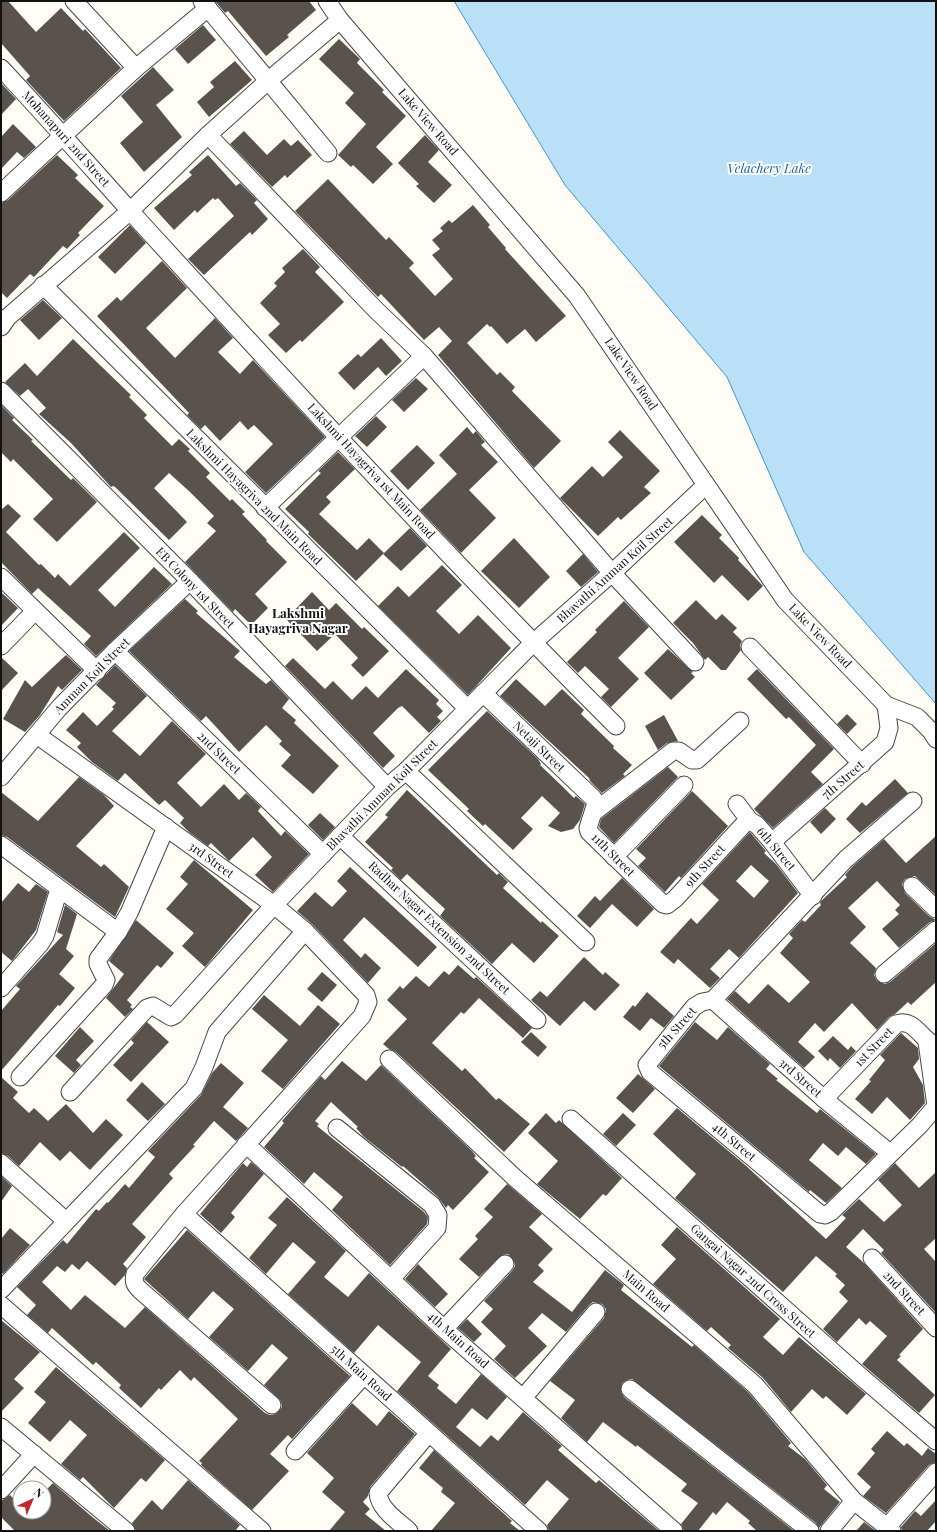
<svg xmlns="http://www.w3.org/2000/svg" width="937" height="1532" font-family="'Playfair Display',serif">
<rect width="100%" height="100%" fill="#fffdf5"/>
<!-- water -->
<path fill="#b9e0f7" stroke="#3f96cf" d="M454 1H936V704L804 552 727 377 565 185Z"/>
<!-- building -->
<g fill="#5a524d" fill-rule="evenodd">
<path d="M1 1H8L36 32 61 8 83 31 85 29 121 68 64 121 26 80 30 76 1 43Z"/>
<path d="M215 1H309L316 10 287 35 289 37 266 56 228 11 225 13Z"/>
<path d="M203 25 216 40 188 64 175 49Z"/>
<path d="M339 39 360 59 357 63 384 90 382 92 406 116 376 147 393 164 373 184 353 165 351 167 338 155 366 124 345 103 354 93 319 59Z"/>
<path d="M235 61 252 80 209 117 197 102 214 87 210 82Z"/>
<path d="M153 67 174 90 156 105 182 137 144 172 120 143 143 122 121 96Z"/>
<path d="M1 83 16 99 1 115Z"/>
<path d="M13 124 36 147 24 158 17 152 1 169V137Z"/>
<path d="M244 131 267 155 284 139 291 146 298 140 312 155 287 178 285 175 272 187 230 144Z"/>
<path d="M425 135 439 150 428 162 452 185 434 203 416 186 419 184 398 163Z"/>
<path d="M57 155 78 175 75 178 104 206 78 233 80 235 67 249 63 246 34 277 30 274 7 298 1 292V203L8 200Z"/>
<path d="M208 155 236 186 240 183 257 200 254 203 268 219 252 235 250 232 204 275 188 259 234 216 218 198 215 200 213 198 197 213 195 210 174 230 154 208 192 175 189 172Z"/>
<path d="M328 179 386 240 389 237 414 263 409 268 435 296 453 279 432 255 440 249 432 240 443 231 440 228 449 220 452 223 473 205 490 225 488 227 506 248 505 249 566 316 536 342 525 329 507 344 491 326 490 327 487 324 467 343 497 375 500 372 515 387 512 391 561 441 534 468 438 355 452 341 439 327 424 340 381 294 378 297 295 211Z"/>
<path d="M130 225 146 243 115 274 98 257Z"/>
<path d="M303 249 320 267 315 272 344 302 302 342 300 340 286 353 268 335 280 324 260 303 277 286 274 283 285 272 282 268Z"/>
<path d="M162 261 187 288 146 328 175 358 215 318 233 338 218 352 240 374 253 360 325 437 266 493 245 472 273 444 254 425 248 430 240 421 220 441 205 425 201 429 187 415 189 413 97 316 117 297 121 301Z"/>
<path d="M43 300 62 318 39 340 20 320Z"/>
<path d="M381 338 402 361 386 376 378 367 354 390 338 373 358 354 361 357Z"/>
<path d="M73 339 131 395 129 397 147 415 144 418 172 446 179 439 190 449 188 451 210 473 206 477 230 501 232 499 245 512 242 514 267 540 266 541 287 562 255 594 268 608 251 625 235 609 233 612 185 562 216 531 207 523 214 516 190 492 169 473 154 488 187 522 169 540 115 487 113 486 111 487 71 443 39 414 46 408 28 389 20 396 5 382 25 363 37 376Z"/>
<path d="M416 378 428 389 404 412 392 400Z"/>
<path d="M1 405 14 418 12 420 33 440 31 441 71 480 73 478 97 502 57 542 33 519 53 499 13 459 11 462 1 452Z"/>
<path d="M376 416 387 427 367 447 355 436Z"/>
<path d="M467 427 473 434 476 431 485 442 481 445 498 462 469 490 496 518 461 553 420 510 457 474 439 455Z"/>
<path d="M620 430 660 471 644 487 651 493 621 520 618 517 598 536 560 498 592 466 603 477 623 457 608 442Z"/>
<path d="M417 445 435 463 408 490 390 471Z"/>
<path d="M338 452 355 469 326 497 331 502 319 514 357 550 369 538 384 553 356 581 308 534 309 532 285 509 321 473 318 471Z"/>
<path d="M8 504 21 516 6 532 39 565 41 564 55 578 58 574 70 586 124 532 140 548 98 590 115 607 154 567 172 584 96 656 84 644 91 636 38 588 32 594 1 562V510Z"/>
<path d="M702 515 722 535 719 538 739 558 738 560 763 586 748 601 722 575 714 583 674 542Z"/>
<path d="M410 528 427 546 401 571 383 554Z"/>
<path d="M514 538 550 577 519 608 481 571Z"/>
<path d="M583 554 598 572 581 587 566 571Z"/>
<path d="M442 565 462 585 436 611 459 634 478 615 511 648 468 695 378 606 398 586 409 597Z"/>
<path d="M1 592 18 608 1 626Z"/>
<path d="M312 592 329 610 336 603 362 629 364 627 389 651 363 677 351 665 358 658 335 634 317 651 286 619Z"/>
<path d="M185 599 198 611 196 613 240 651 234 657 266 684 271 680 289 699 282 708 296 720 294 723 339 766 313 794 281 766 291 755 279 744 282 741 266 725 239 752 206 716 201 721 129 651Z"/>
<path d="M696 600 716 620 722 614 737 628 733 632 742 641 740 645 741 650 726 670H721L708 657 705 660 693 643 673 623Z"/>
<path d="M624 601 649 627 618 658 639 679 611 707 601 697 609 689 585 666 578 673 567 662 597 632 595 630Z"/>
<path d="M668 649 693 672 691 673 695 677 671 700 644 673Z"/>
<path d="M66 655 82 670 62 690 58 686 40 715 25 732 3 719 25 680 32 687Z"/>
<path d="M1 657 18 673 1 691Z"/>
<path d="M293 658 325 689 333 681 352 700 366 686 378 698 406 669 439 700 436 704 443 711 437 717 441 721 429 733 402 706 398 708 373 733 395 756 383 768 285 666Z"/>
<path d="M115 665 147 696 112 731 140 756 172 721 206 754 177 783 201 807 224 784 239 800 246 793 261 807 258 811 281 836 285 831 309 854 273 892 255 875 272 857 253 837 229 861 211 843 208 846 189 832 180 823 184 818 165 800 159 805 125 773 118 781 92 762 77 747 81 743 66 730 83 712 97 726 114 709 112 707 116 703 96 685Z"/>
<path d="M757 669 834 749 811 772 823 784 773 828 754 809 816 745 789 717 786 719 747 679Z"/>
<path d="M516 679 545 706 562 689 584 710 581 714 614 746 613 748 632 765 623 774 625 776 602 793 590 781 589 778 500 696Z"/>
<path d="M487 711 538 759 541 764 540 765 562 786 574 798 576 796 585 804 580 820 573 829 561 832 548 826 560 813 542 796 521 818 533 829 513 850 485 824 483 826 467 811 469 809 428 770Z"/>
<path d="M847 714 857 724 847 734 837 724Z"/>
<path d="M664 715 678 741 667 743 658 750 645 726Z"/>
<path d="M668 767 678 777 614 843 599 827 601 819Z"/>
<path d="M79 777 104 795 114 806 76 846 101 867 104 864 129 887 115 917 7 837 1 835V792L38 821Z"/>
<path d="M895 779 908 793 860 833 846 819 862 802 866 806Z"/>
<path d="M407 790 497 875 499 873 508 882 503 888 541 923 542 921 559 936 534 963 512 943 492 964 440 916 445 909 407 874 401 880 391 870 393 868 365 842 388 817 385 815Z"/>
<path d="M692 791 728 826 681 878 679 876 665 892 638 866 646 858 636 849Z"/>
<path d="M825 808 836 819 821 834 810 822Z"/>
<path d="M320 813 335 827 323 840 308 825Z"/>
<path d="M750 832 766 851 764 853 776 864 798 893 739 958 729 949 710 969 720 978 710 988 678 959 674 964 660 952 691 918 697 924 719 900 702 884ZM751 865 769 881 754 898 736 881Z"/>
<path d="M936 836V895L915 876 905 879 902 884 905 893 929 916 936 920 930 922 899 948 882 929 899 914 895 910 900 905 877 881 848 908 866 927 850 943 876 968 874 975 877 981 885 984 890 982 936 943V982L911 1005 908 1002 895 1014 889 1017 877 1030 852 1003 824 1032 815 1023 798 1042 815 1057 804 1068 727 999 735 991 749 1004 768 984 789 1003 810 982 780 953 793 938 789 934 802 920 805 922 821 905 820 903 821 901 847 877 845 875 853 866 884 839 906 863Z"/>
<path d="M194 860 253 910 205 967 182 946 194 933 166 909 188 884 180 877Z"/>
<path d="M350 867 437 947 418 967 364 917 343 940 361 958 365 953 381 968 368 983 312 924 297 911 315 892 332 907 347 891 337 881Z"/>
<path d="M622 878 654 909 637 927 612 904 590 928 577 916 595 896 600 901Z"/>
<path d="M18 883 29 892 36 884 48 892 36 930 12 961 1 952V903Z"/>
<path d="M65 905 77 914 66 949 74 956 59 974 75 988 60 1006 58 1005 1 1071V1011L20 989 16 986 63 935 57 932Z"/>
<path d="M136 920 174 953 161 968 157 965 127 1000 132 1005 130 1007 133 1009 125 1017 106 998 124 974 109 961Z"/>
<path d="M584 957 603 975 605 972 620 985 595 1011 584 1001 560 1026 531 1000 540 991 547 997Z"/>
<path d="M458 965 474 979 476 977 532 1028 523 1038 479 998 464 1014 461 1012 432 1043 462 1071 465 1068 496 1100 499 1098 530 1124 504 1152 396 1052 389 1049 383 1044 407 1019 387 1000 400 986 403 989 416 976 429 987 444 971 449 975Z"/>
<path d="M322 972 337 985 322 1002 307 989Z"/>
<path d="M647 992 674 1016 664 1028 651 1018 640 1031 623 1017 633 1005 635 1007Z"/>
<path d="M264 995 300 1026 318 1005 340 1024 283 1089 261 1071 288 1040 252 1009Z"/>
<path d="M147 1022 169 1042 131 1082 113 1065 134 1043 131 1040Z"/>
<path d="M695 1022 717 1040 728 1027 770 1064 766 1069 778 1079 776 1080 817 1113 820 1109 876 1154 866 1164 846 1147 838 1156 823 1143 809 1160 842 1188 826 1203 810 1190 809 1192 659 1066Z"/>
<path d="M80 1027 94 1041 76 1060 81 1065 74 1073 55 1056Z"/>
<path d="M531 1032 547 1047 538 1057 521 1042Z"/>
<path d="M901 1033 918 1048 919 1059 913 1067 923 1085 925 1103 910 1120 887 1097 872 1114 855 1099 871 1081 869 1080 885 1060 880 1055Z"/>
<path d="M833 1036 848 1050 851 1046 856 1051 840 1068 830 1058 828 1061 818 1051Z"/>
<path d="M342 1061 366 1081 381 1065 472 1151 476 1156 474 1158 489 1172 453 1210 448 1205 446 1208 438 1197 403 1166 402 1167 364 1137 356 1128 358 1127 331 1102 315 1121 319 1124 317 1126 424 1212 428 1217 427 1224 390 1265 332 1210 343 1197 314 1172 304 1184 264 1147 284 1123 282 1121 321 1076 325 1080Z"/>
<path d="M221 1063 244 1083 223 1107 248 1128 236 1141 214 1121 193 1145 195 1146 169 1174 173 1178 132 1224 146 1237 123 1264 127 1268 125 1275 115 1286 87 1261 79 1270 72 1264 65 1272 57 1266 42 1282 71 1310 85 1295 125 1328 145 1307 265 1413 270 1415 276 1414 282 1407 281 1401 264 1385 288 1358 272 1344 248 1371 209 1337 234 1309 213 1291 188 1319 144 1279 187 1230 350 1376 292 1439 288 1435 270 1454 289 1471 252 1510 201 1465 202 1463 199 1461 238 1419 194 1377 191 1381 180 1370 161 1390 159 1388 141 1408 119 1388 121 1385 96 1362 93 1365 52 1328 48 1333 27 1315 36 1305 17 1287 63 1240 67 1244 96 1209 99 1211 107 1202 108 1203 125 1184 129 1188 155 1157 148 1151 201 1095 212 1073Z"/>
<path d="M638 1074 655 1089 633 1113 616 1098Z"/>
<path d="M1 1077 18 1092 13 1098 29 1113 34 1108 48 1121 66 1104 93 1133 106 1119 123 1135 90 1170 70 1151 60 1161 40 1142 19 1166 8 1156 1 1153Z"/>
<path d="M142 1082 165 1104 148 1121 126 1100Z"/>
<path d="M677 1108 744 1164 826 1239 846 1218 842 1215 859 1199 884 1222 901 1206 902 1205 878 1180 895 1163 919 1188 936 1172V1238L924 1249 936 1262V1313L881 1253 884 1250 863 1229 846 1247 864 1263 923 1329 899 1355 901 1356 897 1360 935 1395 919 1413 862 1364 887 1336 870 1321 866 1325 859 1318 837 1342 823 1329 848 1301 839 1292 845 1285 835 1276 837 1274 816 1256 783 1292 675 1198 696 1174 653 1134Z"/>
<path d="M546 1113 556 1123 559 1120 622 1178 606 1196 603 1194 580 1219 537 1184 558 1161 528 1133Z"/>
<path d="M623 1113 636 1125 616 1146 603 1134Z"/>
<path d="M251 1162 264 1174 231 1213 235 1217 221 1233 200 1214 243 1163 247 1167Z"/>
<path d="M1 1176 12 1186 1 1202Z"/>
<path d="M507 1184 542 1214 529 1227 553 1249 538 1265 544 1271 533 1282 572 1312 605 1270 624 1285 621 1290 692 1347 694 1345 748 1392 791 1443 788 1446 805 1459 827 1485 824 1489 840 1502 819 1528 816 1523 632 1379 627 1380 622 1383 621 1392 624 1397 794 1531H757L748 1523 750 1521 727 1502 716 1515 713 1512 698 1531H684L681 1524 698 1503 681 1491 687 1484 637 1445 636 1447 603 1422 587 1442 561 1418 575 1400 550 1381 604 1318 606 1309 602 1304 593 1302 589 1305 566 1332 542 1313 528 1328 547 1346 515 1378 494 1359 506 1346 481 1322 493 1309 484 1301 512 1271 515 1266 514 1261 508 1254 502 1255 479 1277 459 1259 478 1239 475 1236 493 1217 484 1209Z"/>
<path d="M287 1197 346 1251 324 1277 348 1297 369 1273 451 1349 428 1376 439 1385 437 1388 456 1404 481 1374 507 1397 487 1420 472 1408 456 1427 480 1447 491 1435 498 1441 523 1412 562 1446 558 1450 596 1483 599 1480 659 1531H549L547 1525 569 1499 547 1480 525 1505 397 1391 421 1362 413 1355 378 1325 354 1353 288 1294 316 1262 293 1242 266 1274 249 1258 277 1225 268 1218Z"/>
<path d="M677 1227 780 1319 763 1337 783 1355 799 1337 866 1394 847 1415 826 1396 823 1399 812 1389 791 1412 763 1378 728 1348 731 1345 711 1327 707 1331 653 1284 676 1259 661 1245Z"/>
<path d="M10 1228 30 1245 3 1274 1 1272V1239Z"/>
<path d="M418 1264 448 1294 435 1307 405 1279Z"/>
<path d="M467 1319 482 1334 474 1342 458 1328Z"/>
<path d="M1 1320 40 1352 14 1379 24 1388 1 1412Z"/>
<path d="M56 1367 165 1460 146 1482 141 1478 114 1508 83 1477 80 1480 61 1464 87 1435 70 1420 50 1442 28 1423 46 1402 34 1392Z"/>
<path d="M352 1403 377 1426 389 1411 415 1434 370 1487 368 1496 363 1502 370 1509 365 1514 386 1531H329L345 1512 322 1492 334 1478 307 1453Z"/>
<path d="M887 1431 904 1446 907 1443 922 1456 928 1448 936 1454V1462L929 1465 886 1513 863 1496 871 1487 857 1474 875 1453 871 1449Z"/>
<path d="M434 1450 512 1521 510 1523 520 1531H431L455 1503 441 1492 443 1488 419 1468Z"/>
<path d="M188 1480 240 1525 235 1531H136L132 1523 152 1500 162 1510Z"/>
<path d="M53 1483 91 1516 110 1531H15L1 1517V1501L10 1495 20 1505V1512H44V1492Z"/>
<path d="M936 1500V1521L927 1531H902L901 1527 915 1511 921 1516Z"/>
<path d="M864 1522 876 1531H856Z"/>
</g>
<g fill="none" stroke-linecap="round" stroke-linejoin="round">
<!-- street casing -->
<g stroke="#444" stroke-width="19">
<g id="street">
<path d="M74 1 136 68"/>
<path d="M202 1 328 153"/>
<path d="M327 1 340 20 577 296 785 600 886 705 917 717 931 731 936 739"/>
<path d="M1 68C45 115 88 164 131 212 290 386 450 560 616 726"/>
<path d="M208 135 376 310 424 356"/>
<path d="M1 193 136 68 208 8"/>
<path d="M43 285 467 708"/>
<path d="M1 327 8 317 130 211 208 135 269 80 340 20"/>
<path d="M1 391 190 581 387 787"/>
<path d="M265 508 424 356 612 573 695 662"/>
<path d="M1 577 97 671"/>
<path d="M1 646 35 611"/>
<path d="M750 647 862 764"/>
<path d="M115 651 323 854"/>
<path d="M483 693 593 798 596 802 595 806 588 828 589 832 663 904 667 905 675 899 744 824 750 821"/>
<path d="M37 735 274 905 305 931 366 995 368 1002 362 1016 184 1214 135 1274C133 1282 135 1285 140 1290L272 1405"/>
<path d="M406 771 586 942"/>
<path d="M1 777 59 708 115 651 190 581"/>
<path d="M737 804 750 821 757 825 772 842 813 896"/>
<path d="M594 812 673 751H679L692 760H697L740 721"/>
<path d="M340 836 537 1020"/>
<path d="M772 842 885 742 889 728 886 705"/>
<path d="M1 845 118 932"/>
<path d="M614 857 684 785"/>
<path d="M912 886 936 909"/>
<path d="M884 974 936 930"/>
<path d="M1 988 40 944 45 936 59 889"/>
<path d="M713 1000 702 1002 694 1007 647 1065 650 1072 820 1214 825 1215 831 1212 920 1125 936 1106"/>
<path d="M713 1000 846 859 913 801"/>
<path d="M713 1000 824 1099 890 1153"/>
<path d="M927 1042 936 1106"/>
<path d="M389 1059 515 1178 755 1385 854 1501 892 1531"/>
<path d="M20 1077 104 985 106 980 98 964V959L118 932 129 913 166 827"/>
<path d="M70 1092 147 1008 153 1006 171 1017 175 1015 274 905 387 787 406 771 533 643 612 573 706 485"/>
<path d="M824 1099 896 1024C914 1017 921 1040 936 1046"/>
<path d="M571 1119 858 1374 936 1441"/>
<path d="M337 1128 432 1205 438 1215 437 1228 391 1279"/>
<path d="M246 1144 444 1329 674 1531"/>
<path d="M1 1163 66 1221"/>
<path d="M184 1214 539 1531"/>
<path d="M872 1258 936 1328"/>
<path d="M1 1290 194 1088 204 1067 217 1032 305 931"/>
<path d="M1 1305 262 1531"/>
<path d="M444 1329 505 1264"/>
<path d="M630 1389 810 1531"/>
<path d="M523 1398 596 1312"/>
<path d="M1 1427 126 1531"/>
<path d="M295 1451 364 1375"/>
<path d="M1 1490 34 1454"/>
<path d="M887 1527 936 1472"/>
<path d="M409 1531C398 1521 379 1509 378 1493L428 1434"/>
<path d="M829 1531 854 1501"/>
</g>
</g>
<!-- street -->
<use href="#street" stroke="#fff" stroke-width="17"/>
</g>
<g text-anchor="middle" stroke-width="4" stroke-linejoin="round" paint-order="stroke">
<!-- street labels -->
<g font-size="12" fill="#111" stroke="#fff">
<text transform="translate(428 122) rotate(49)" y="4">Lake View Road</text>
<text transform="translate(66 139) rotate(48)" y="4">Mohanapuri 2nd Street</text>
<text transform="translate(631 374) rotate(56)" y="4">Lake View Road</text>
<text transform="translate(371 471) rotate(47)" y="4">Lakshmi Hayagriva 1st Main Road</text>
<text transform="translate(254 497) rotate(45)" y="4">Lakshmi Hayagriva 2nd Main Road</text>
<text transform="translate(615 570) rotate(-42)" y="4">Bhavathi Amman Koil Street</text>
<text transform="translate(195 588) rotate(46)" y="4">EB Colony 1st Street</text>
<text transform="translate(820 636) rotate(46)" y="4">Lake View Road</text>
<text transform="translate(92 676) rotate(-45)" y="4">Amman Koil Street</text>
<text transform="translate(539 747) rotate(44)" y="4">Netaji Street</text>
<text transform="translate(219 753) rotate(44)" y="4">2nd Street</text>
<text transform="translate(843 780) rotate(-41)" y="4">7th Street</text>
<text transform="translate(382 795) rotate(-45)" y="4">Bhavathi Amman Koil Street</text>
<text transform="translate(776 849) rotate(50)" y="4">6th Street</text>
<text transform="translate(613 855) rotate(45)" y="4">11th Street</text>
<text transform="translate(211 860) rotate(36)" y="4">3rd Street</text>
<text transform="translate(705 866) rotate(-47)" y="4">9th Street</text>
<text transform="translate(439 928) rotate(43)" y="4">Radhar Nagar Extension 2nd Street</text>
<text transform="translate(677 1028) rotate(-48)" y="4">5th Street</text>
<text transform="translate(874 1047) rotate(-46)" y="4">1st Street</text>
<text transform="translate(800 1078) rotate(41)" y="4">3rd Street</text>
<text transform="translate(734 1142) rotate(40)" y="4">4th Street</text>
<text transform="translate(753 1281) rotate(42)" y="4">Gangai Nagar 2nd Cross Street</text>
<text transform="translate(646 1291) rotate(41)" y="4">Main Road</text>
<text transform="translate(904 1293) rotate(47)" y="4">2nd Street</text>
<text transform="translate(458 1340) rotate(42)" y="4">4th Main Road</text>
<text transform="translate(361 1373) rotate(42)" y="4">5th Main Road</text>
</g>
<!-- water labels -->
<g font-size="13" font-style="italic" fill="#1768a6" stroke="#fff">
<text x="769" y="173">Velachery Lake</text>
</g>
<!-- neighbourhood labels -->
<g font-size="13" font-weight="bold" fill="#111" stroke="#fff">
<text x="298" y="618">Lakshmi<tspan x="298" dy="15">Hayagriva Nagar</tspan></text>
</g>
</g>
<!-- border -->
<rect width="937" height="1532" fill="none" stroke="#111111" stroke-width="4"/>
<!-- north arrow -->
<g transform="translate(32 1500) rotate(44)"><circle r="19" fill="#ffffff" stroke="#a0a0a0"/>
<path d="M0-3L7 15L0 10L-7 15Z" fill="#c4262e"/>
<text y="-6" font-size="11" font-weight="bold" text-anchor="middle" fill="#111111">N</text>
</g>
</svg>
